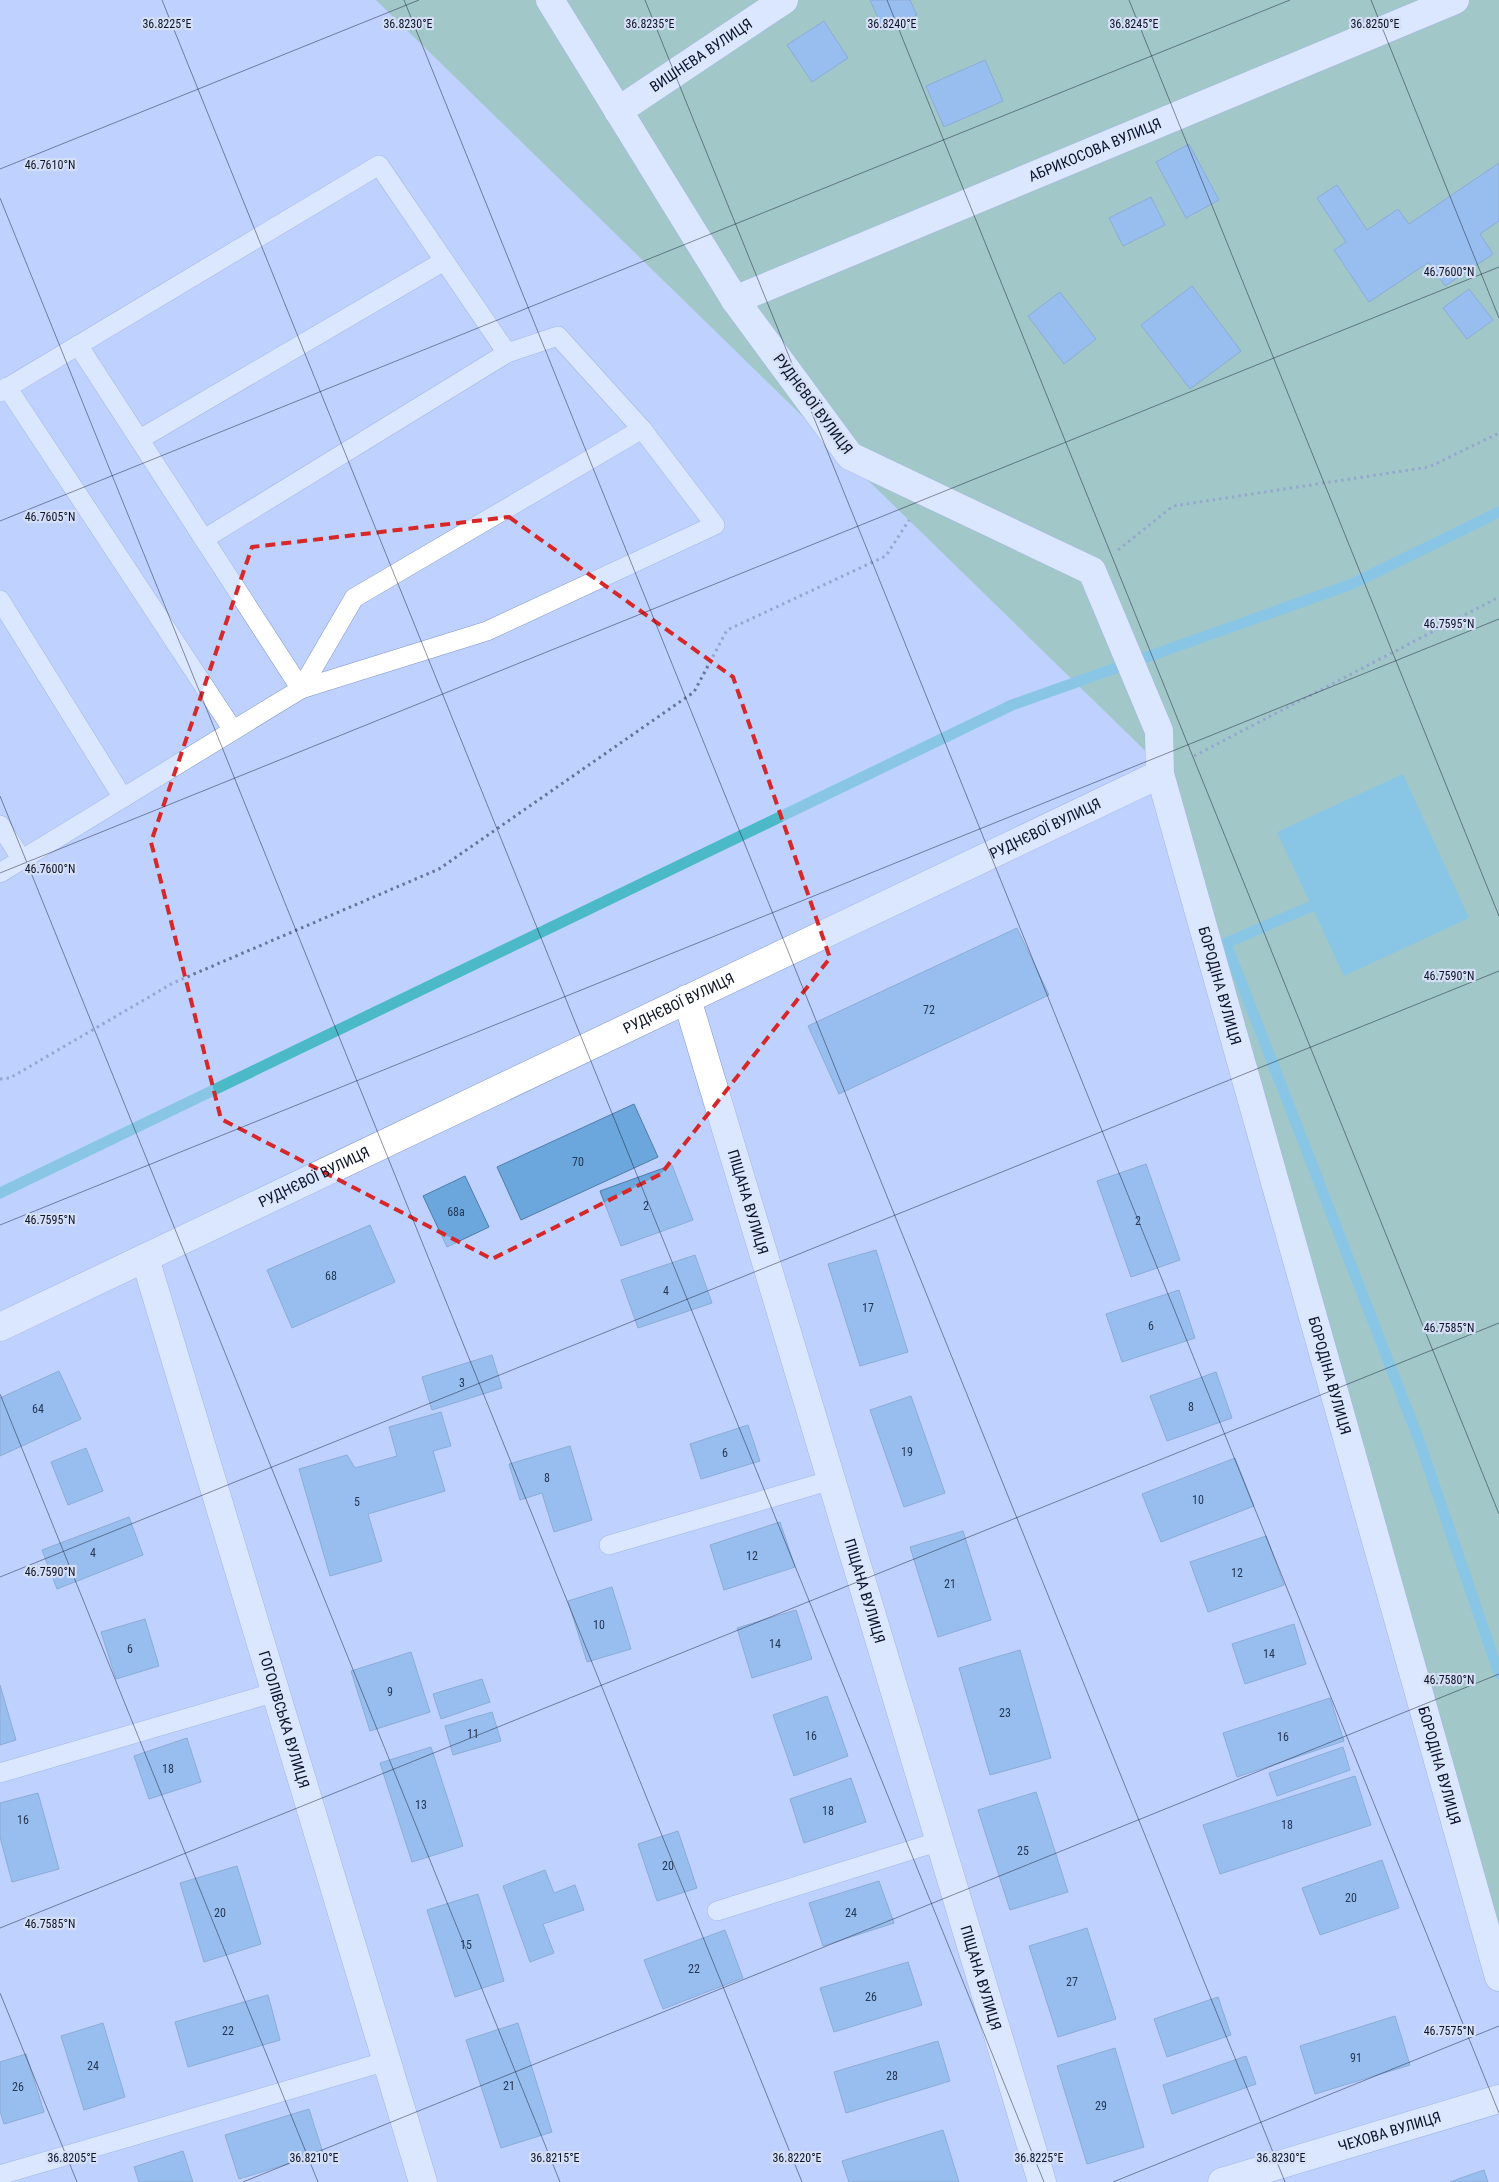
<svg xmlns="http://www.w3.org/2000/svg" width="1499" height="2182" font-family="'Roboto Condensed',sans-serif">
<rect width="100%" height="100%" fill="#bed1ff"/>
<!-- green -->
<path fill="#7fbb85" d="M376 0H1499V1974L1169 774Z"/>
<!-- water -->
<path fill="#4bb9c7" d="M1403 774 1469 918 1344 976 1277 832Z"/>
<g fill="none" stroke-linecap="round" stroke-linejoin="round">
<!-- stream -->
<g stroke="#4bb9c7" stroke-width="11">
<path d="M1312 906 1226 943 1419 1440 1499 1674"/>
<path d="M0 1193 1012 705 1352 584 1499 512"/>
</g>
</g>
<!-- building -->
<g fill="#6ba6dc" stroke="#4e7da8">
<path d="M870 0H910L917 15 884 31Z"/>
<path d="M824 21 848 58 812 82 787 45Z"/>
<path d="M985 60 1003 101 944 127 926 86Z"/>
<path d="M1189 144 1219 200 1186 218 1156 162Z"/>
<path d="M1499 163V221L1480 234 1493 254 1445 286 1429 262 1369 302 1334 250 1346 242 1317 198 1337 185 1367 230 1398 209 1409 224Z"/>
<path d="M1151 197 1165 225 1123 246 1109 218Z"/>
<path d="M1192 286 1241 351 1190 389 1141 325Z"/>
<path d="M1469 289 1493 320 1467 339 1443 308Z"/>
<path d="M1060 292 1096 339 1064 364 1028 316Z"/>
<path d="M1017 928 1049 995 839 1094 808 1026Z"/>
<path d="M634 1104 658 1157 521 1220 497 1167Z"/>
<path d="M1146 1164 1180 1260 1131 1277 1097 1181Z"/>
<path d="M672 1165 693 1220 621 1246 600 1191Z"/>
<path d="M465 1176 489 1227 447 1247 423 1196Z"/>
<path d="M370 1225 395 1282 292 1328 267 1270Z"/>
<path d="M876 1250 908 1352 860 1366 828 1264Z"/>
<path d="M695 1255 712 1303 638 1328 621 1280Z"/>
<path d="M1179 1290 1195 1338 1122 1362 1106 1314Z"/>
<path d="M492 1355 502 1388 432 1410 422 1377Z"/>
<path d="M59 1371 81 1419 0 1456V1398Z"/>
<path d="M1216 1372 1232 1418 1167 1441 1150 1396Z"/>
<path d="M911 1396 945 1493 904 1507 870 1410Z"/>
<path d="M441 1412 451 1446 433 1451 445 1491 368 1514 382 1561 330 1576 299 1469 347 1455 355 1468 397 1456 389 1427Z"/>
<path d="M748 1425 760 1461 701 1479 690 1444Z"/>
<path d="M570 1446 592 1520 554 1532 542 1493 520 1500 509 1464Z"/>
<path d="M86 1448 103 1491 68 1505 51 1462Z"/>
<path d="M1235 1458 1254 1506 1161 1542 1142 1494Z"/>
<path d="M129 1517 143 1555 57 1589 42 1550Z"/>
<path d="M780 1522 795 1567 724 1590 710 1545Z"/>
<path d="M963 1531 991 1620 938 1637 910 1547Z"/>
<path d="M1266 1536 1284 1585 1208 1612 1190 1562Z"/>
<path d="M612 1587 631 1649 587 1662 568 1601Z"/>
<path d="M796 1610 812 1659 752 1678 737 1628Z"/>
<path d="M145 1619 159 1666 116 1679 101 1632Z"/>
<path d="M1294 1624 1306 1664 1245 1684 1232 1644Z"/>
<path d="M1020 1650 1051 1758 990 1775 959 1668Z"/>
<path d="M411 1652 430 1712 370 1731 351 1671Z"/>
<path d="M482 1679 490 1702 441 1719 433 1694Z"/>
<path d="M0 1685 16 1740 0 1745Z"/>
<path d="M827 1696 848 1756 794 1776 773 1715Z"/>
<path d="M1330 1698 1344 1741 1237 1777 1223 1733Z"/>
<path d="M492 1712 501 1741 453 1755 445 1726Z"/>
<path d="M187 1738 201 1782 149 1799 134 1756Z"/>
<path d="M431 1747 463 1846 412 1862 380 1763Z"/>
<path d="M1343 1747 1350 1770 1277 1796 1269 1773Z"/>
<path d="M1355 1776 1371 1825 1220 1874 1203 1825Z"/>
<path d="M851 1778 866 1822 804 1843 790 1799Z"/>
<path d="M1036 1792 1068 1892 1010 1910 978 1810Z"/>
<path d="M38 1793 59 1869 12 1882 0 1837V1803Z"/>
<path d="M678 1831 697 1888 657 1901 638 1844Z"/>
<path d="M1382 1860 1399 1908 1320 1935 1302 1888Z"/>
<path d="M237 1866 261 1944 204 1962 180 1883Z"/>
<path d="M545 1870 554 1893 575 1885 584 1910 543 1924 554 1953 530 1962 503 1886Z"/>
<path d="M879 1881 894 1923 823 1946 809 1903Z"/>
<path d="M478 1894 504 1981 455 1997 427 1910Z"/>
<path d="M1087 1928 1116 2019 1058 2037 1029 1946Z"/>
<path d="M725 1930 743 1978 663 2009 644 1960Z"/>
<path d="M908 1962 922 2005 834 2032 820 1988Z"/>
<path d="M268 1995 280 2040 188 2067 175 2022Z"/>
<path d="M1218 1997 1231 2035 1167 2057 1154 2019Z"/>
<path d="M1395 2016 1410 2065 1315 2094 1300 2046Z"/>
<path d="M103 2023 125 2097 84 2110 61 2036Z"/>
<path d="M518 2023 552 2132 501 2148 466 2040Z"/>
<path d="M938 2041 950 2081 846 2113 834 2072Z"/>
<path d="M1115 2048 1144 2147 1087 2164 1057 2066Z"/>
<path d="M26 2054 44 2112 4 2124 0 2111V2062Z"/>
<path d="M1246 2056 1256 2084 1172 2114 1163 2085Z"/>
<path d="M309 2109 323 2153 239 2179 225 2135Z"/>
<path d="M943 2130 959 2182H849L842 2161Z"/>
<path d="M183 2151 193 2182H139L134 2167Z"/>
<path d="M1484 2170 1488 2182H1450L1464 2177Z"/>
</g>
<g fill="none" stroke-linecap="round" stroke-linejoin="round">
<!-- service casing -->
<g stroke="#8096cc" stroke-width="20">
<g id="service">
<path d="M7 387 233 730"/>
<path d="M0 392 379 165 507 353 558 336 642 429 715 525 487 631 301 689 78 345"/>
<path d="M140 439 444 261"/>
<path d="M204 539 507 353"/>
<path d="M0 600 123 798"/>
<path d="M0 825 22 860"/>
<path d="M0 873 301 689 354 598 642 429"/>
<path d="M609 1545 832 1480"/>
<path d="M0 1773 276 1692"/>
<path d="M717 1911 940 1841"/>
<path d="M0 2175 387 2061"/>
</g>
</g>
<!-- minor casing -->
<g stroke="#8096cc" stroke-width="29">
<g id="minor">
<path id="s1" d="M618 111 784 0"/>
<path id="s2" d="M735 300 1455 0"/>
<path id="s3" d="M1160 774 1499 1977"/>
<path id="s4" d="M687 999 1042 2182"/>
<path id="s5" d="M145 1258 423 2182"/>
<path id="s6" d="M0 1327 1160 774 1159 731 1092 571 850 456 735 300 550 0"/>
<path id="s7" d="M1222 2182 1499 2099"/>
</g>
</g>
<!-- path -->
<g stroke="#677496" stroke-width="3" stroke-dasharray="2.5 4" stroke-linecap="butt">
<path d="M1118 550 1173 506 1429 467 1499 433"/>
<path d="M1194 756 1499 597"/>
<path d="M0 1079 10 1078 173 983 439 869 694 692 727 630 886 556 909 520"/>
</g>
<!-- service -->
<use href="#service" stroke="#fff" stroke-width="19"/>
<!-- minor -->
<use href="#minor" stroke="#fff" stroke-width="28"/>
</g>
<!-- marked area -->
<path d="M0 0H1499V2182H0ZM509 517 733 677 830 958 661 1174 492 1259 221 1119 151 842 252 547Z" fill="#bed1ff" fill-opacity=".55" fill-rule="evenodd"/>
<path fill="none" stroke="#d62828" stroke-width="4" stroke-dasharray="10 6" stroke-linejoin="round" d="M509 517 733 677 830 958 661 1174 492 1259 221 1119 151 842 252 547Z"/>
<!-- ticks -->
<path fill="none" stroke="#0d1428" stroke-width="1" stroke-opacity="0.45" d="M162 0 1044 2182M404 0 1285 2182M645 0 1499 2113M887 0 1499 1514M1129 0 1499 916M1371 0 1499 318M0 169 419 0M0 198 802 2182M0 521 1290 0M0 796 560 2182M0 873 1499 267M0 1225 1499 619M0 1394 318 2182M0 1577 1499 971M0 1928 1499 1323M0 1993 77 2182M243 2182 1499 1674M1113 2182 1499 2026"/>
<g text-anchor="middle" stroke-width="4.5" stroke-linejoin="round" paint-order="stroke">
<!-- number labels -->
<g font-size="12" fill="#243855">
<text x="929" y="1014">72</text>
<text x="578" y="1166">70</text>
<text x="646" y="1210">2</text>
<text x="456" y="1216">68а</text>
<text x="1138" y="1225">2</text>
<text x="331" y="1280">68</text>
<text x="666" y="1295">4</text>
<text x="868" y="1312">17</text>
<text x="1151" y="1330">6</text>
<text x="462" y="1387">3</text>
<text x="1191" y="1411">8</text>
<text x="38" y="1413">64</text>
<text x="907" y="1456">19</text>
<text x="725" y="1457">6</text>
<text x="547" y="1482">8</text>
<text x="1198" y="1504">10</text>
<text x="357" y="1506">5</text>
<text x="93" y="1557">4</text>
<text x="752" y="1560">12</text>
<text x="1237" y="1577">12</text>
<text x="950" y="1588">21</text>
<text x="599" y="1629">10</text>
<text x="775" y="1648">14</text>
<text x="130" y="1653">6</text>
<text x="1269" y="1658">14</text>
<text x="390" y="1696">9</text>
<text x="1005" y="1717">23</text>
<text x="473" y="1738">11</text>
<text x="811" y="1740">16</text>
<text x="1283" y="1741">16</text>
<text x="168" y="1773">18</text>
<text x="421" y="1809">13</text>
<text x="828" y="1815">18</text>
<text x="23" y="1824">16</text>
<text x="1287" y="1829">18</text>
<text x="1023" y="1855">25</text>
<text x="668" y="1870">20</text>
<text x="1351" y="1902">20</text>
<text x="220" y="1917">20</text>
<text x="851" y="1917">24</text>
<text x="466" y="1949">15</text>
<text x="694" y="1973">22</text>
<text x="1072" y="1986">27</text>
<text x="871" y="2001">26</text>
<text x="228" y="2035">22</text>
<text x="1356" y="2062">91</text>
<text x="93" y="2070">24</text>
<text x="892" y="2080">28</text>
<text x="509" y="2090">21</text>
<text x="18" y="2091">26</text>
<text x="1101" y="2110">29</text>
</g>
<!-- street labels -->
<g font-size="15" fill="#0d1428" stroke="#d5dff6">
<text dy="5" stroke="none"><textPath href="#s1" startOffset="100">ВИШНЕВА ВУЛИЦЯ</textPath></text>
<text dy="5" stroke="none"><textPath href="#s2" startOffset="390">АБРИКОСОВА ВУЛИЦЯ</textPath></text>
<text transform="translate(813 404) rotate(53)" y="5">РУДНЄВОЇ ВУЛИЦЯ</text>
<text dy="5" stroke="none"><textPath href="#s6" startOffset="1158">РУДНЄВОЇ ВУЛИЦЯ</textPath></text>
<text dy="5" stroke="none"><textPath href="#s3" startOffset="220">БОРОДІНА ВУЛИЦЯ</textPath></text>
<text dy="5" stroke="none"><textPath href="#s6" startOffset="752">РУДНЄВОЇ ВУЛИЦЯ</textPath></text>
<text dy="5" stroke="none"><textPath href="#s6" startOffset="348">РУДНЄВОЇ ВУЛИЦЯ</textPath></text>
<text dy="5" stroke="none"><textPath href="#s4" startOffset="212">ПІЩАНА ВУЛИЦЯ</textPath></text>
<text dy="5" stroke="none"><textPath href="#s3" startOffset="625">БОРОДІНА ВУЛИЦЯ</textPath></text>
<text dy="5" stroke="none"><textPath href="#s4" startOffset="618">ПІЩАНА ВУЛИЦЯ</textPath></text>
<text dy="5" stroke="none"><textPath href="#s5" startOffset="482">ГОГОЛІВСЬКА ВУЛИЦЯ</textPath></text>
<text dy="5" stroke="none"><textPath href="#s3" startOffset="1030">БОРОДІНА ВУЛИЦЯ</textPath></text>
<text dy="5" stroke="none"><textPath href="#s4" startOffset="1022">ПІЩАНА ВУЛИЦЯ</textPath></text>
<text dy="5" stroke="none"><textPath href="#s7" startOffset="175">ЧЕХОВА ВУЛИЦЯ</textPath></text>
</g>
</g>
<g font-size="12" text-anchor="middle" fill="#0d1428" stroke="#d5dff6" stroke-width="4.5" stroke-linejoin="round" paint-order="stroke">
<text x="167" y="28">36.8225°E</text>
<text x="408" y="28">36.8230°E</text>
<text x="650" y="28">36.8235°E</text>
<text x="892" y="28">36.8240°E</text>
<text x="1134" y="28">36.8245°E</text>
<text x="1375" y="28">36.8250°E</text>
<text x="50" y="169">46.7610°N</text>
<text x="1449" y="276">46.7600°N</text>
<text x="50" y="521">46.7605°N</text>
<text x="1449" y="628">46.7595°N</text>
<text x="50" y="873">46.7600°N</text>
<text x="1449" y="980">46.7590°N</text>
<text x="50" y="1224">46.7595°N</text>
<text x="1449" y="1332">46.7585°N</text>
<text x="50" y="1576">46.7590°N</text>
<text x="1449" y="1684">46.7580°N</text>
<text x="50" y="1928">46.7585°N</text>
<text x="1449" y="2035">46.7575°N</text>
<text x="72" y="2162">36.8205°E</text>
<text x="314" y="2162">36.8210°E</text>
<text x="555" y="2162">36.8215°E</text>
<text x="797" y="2162">36.8220°E</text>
<text x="1039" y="2162">36.8225°E</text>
<text x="1281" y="2162">36.8230°E</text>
</g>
</svg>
